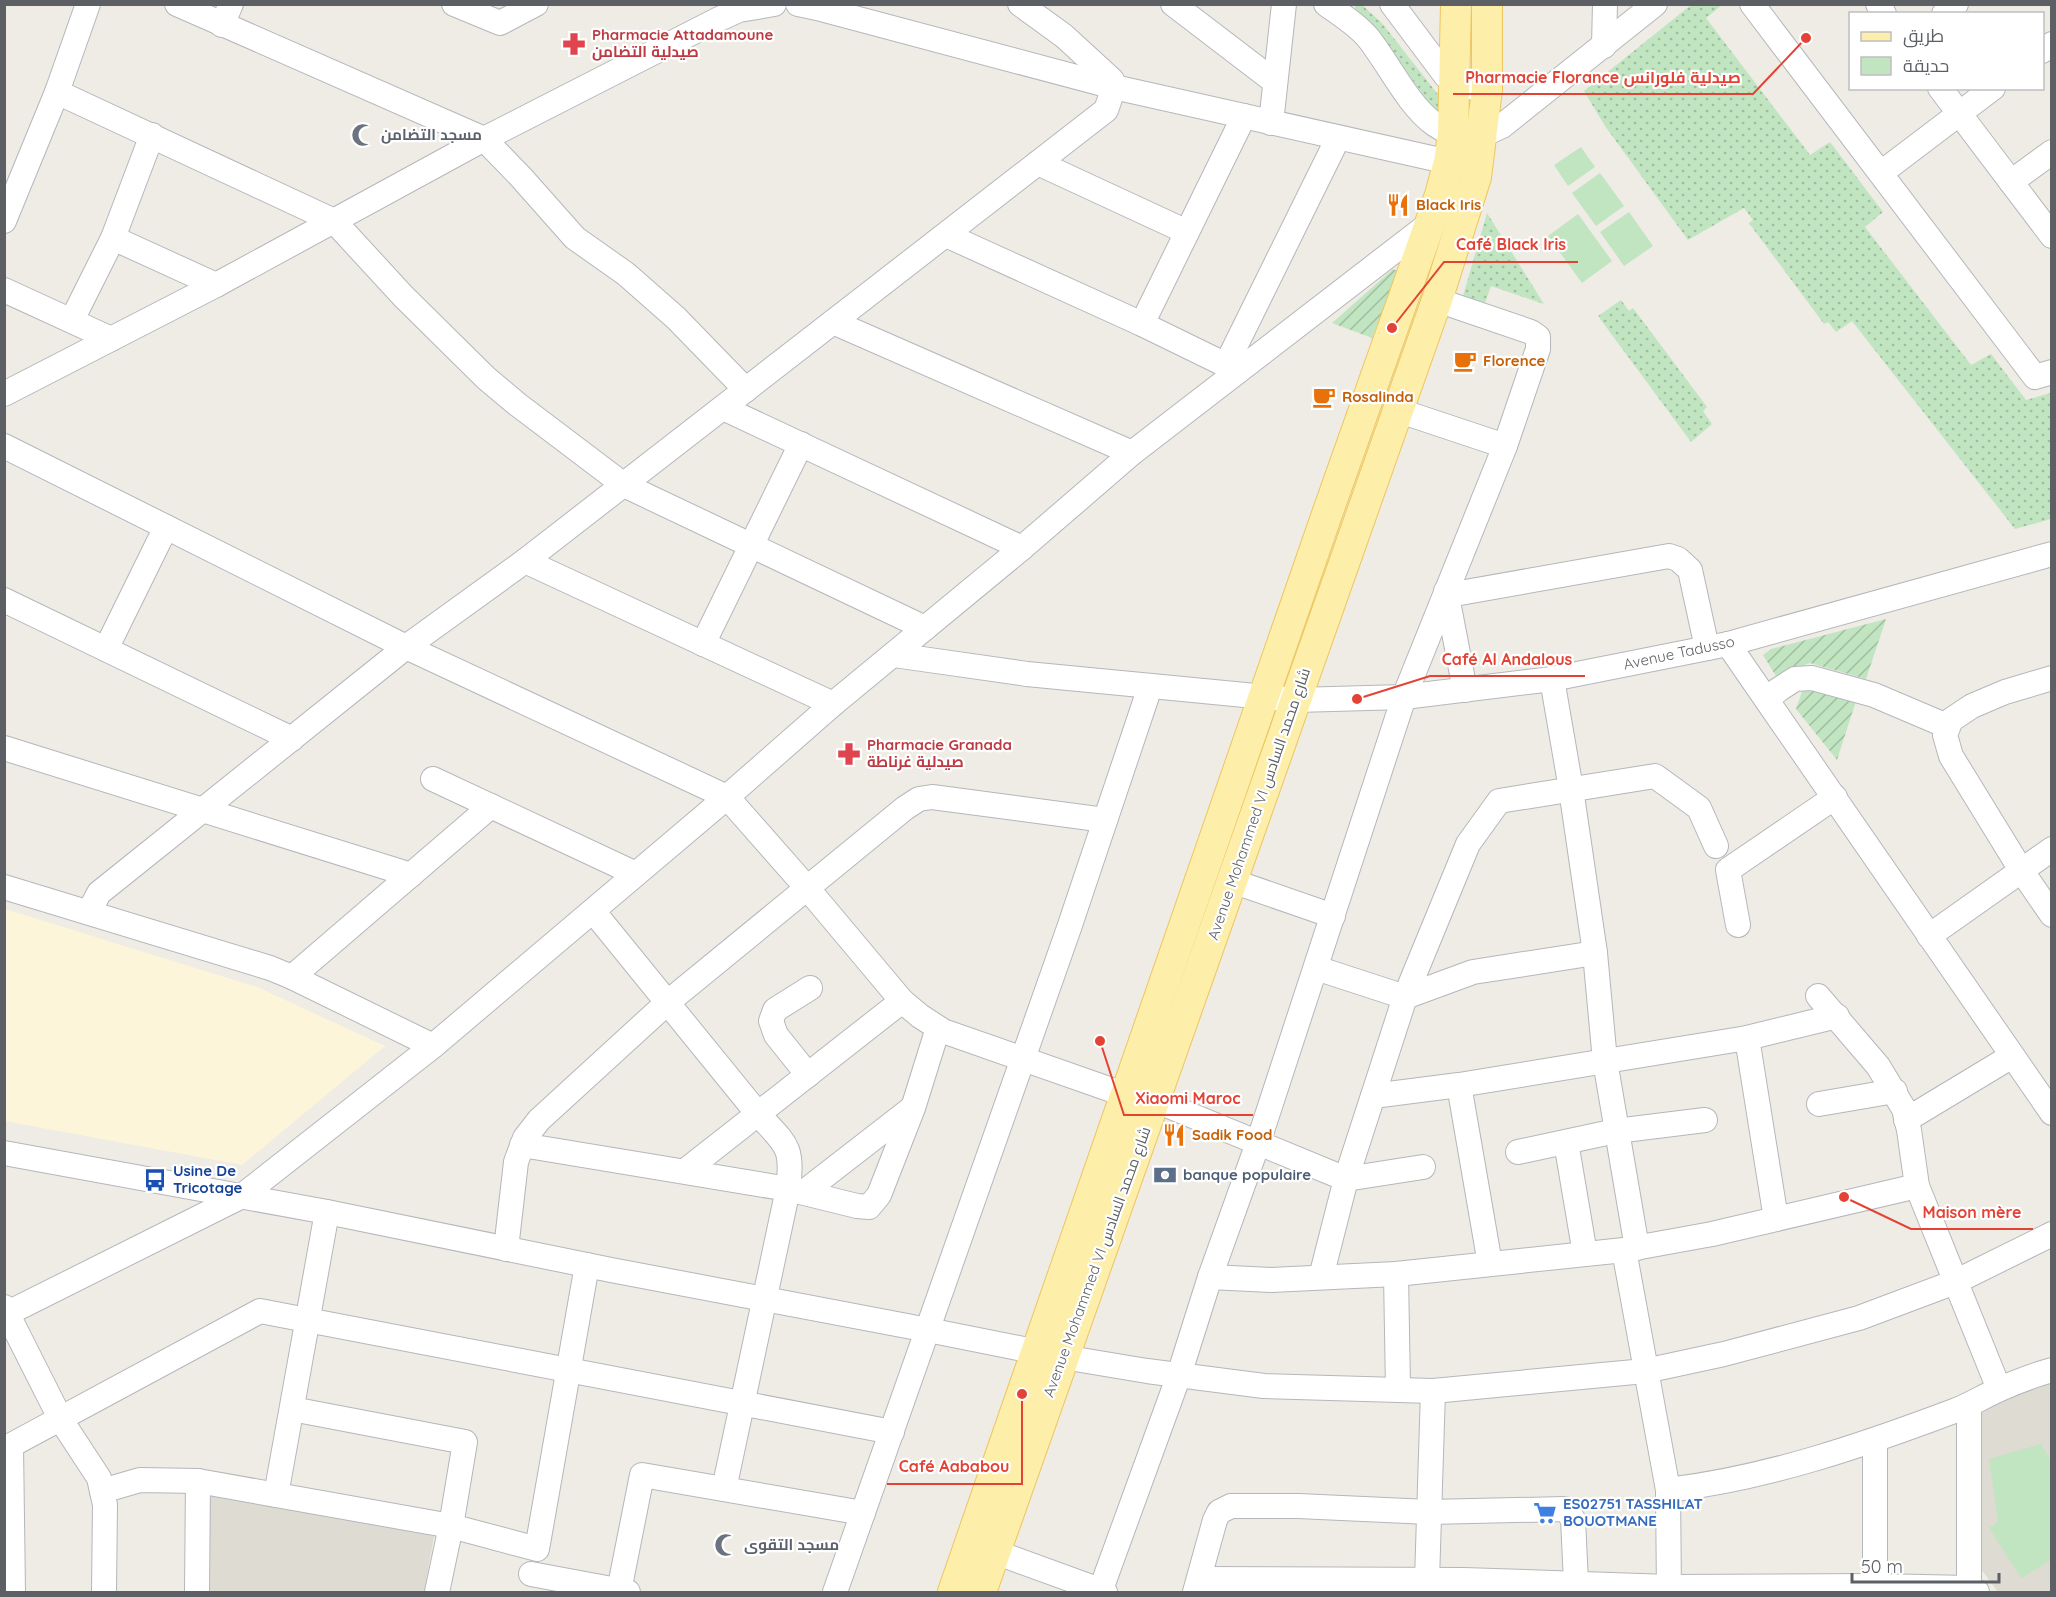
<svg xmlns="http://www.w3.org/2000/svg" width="2056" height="1597" font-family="Quicksand,Cairo,sans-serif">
<defs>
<pattern id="grass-dots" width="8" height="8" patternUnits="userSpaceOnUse" patternTransform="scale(1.5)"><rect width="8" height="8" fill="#c1e5c1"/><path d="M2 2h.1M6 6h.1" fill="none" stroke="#a0bda0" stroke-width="1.8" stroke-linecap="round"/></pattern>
<pattern id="garden-furrows" width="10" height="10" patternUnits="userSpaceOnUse" patternTransform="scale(1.5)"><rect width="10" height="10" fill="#c1e5c1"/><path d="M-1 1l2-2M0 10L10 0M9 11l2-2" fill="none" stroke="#a0bda0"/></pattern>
</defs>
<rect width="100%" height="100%" fill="#eeece4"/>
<!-- commercial -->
<path fill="#fdf5da" d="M5 909 257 987 385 1046 242 1165 5 1121Z"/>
<!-- education -->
<g fill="#dedbd2">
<path d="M2051 1382V1592H1998L1978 1565 1979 1411Z"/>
<path d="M207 1494 434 1536 424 1592H208Z"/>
</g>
<!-- grass -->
<g fill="url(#grass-dots)">
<path d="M1357 5H1362L1382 23 1443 101 1438 112 1435 111 1370 22 1356 12 1355 7Z"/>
<path d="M1691 5H1722L1706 18 1810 155 1830 142 1883 212 1865 227 1971 365 1991 354 2026 400 2051 393V519L2015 529 1852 321 1836 332 1828 322 1824 324 1749 223 1753 220 1744 208 1688 240 1605 126 1584 91Z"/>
<path d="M1487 213 1544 304 1491 286 1485 303 1463 296Z"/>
<path d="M1621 300 1629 311 1633 308 1707 407 1703 411 1712 424 1691 442 1598 316Z"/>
</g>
<!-- park -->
<g fill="#c1e5c1">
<path d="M1581 147 1595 167 1568 186 1554 165Z"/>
<path d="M1600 173 1624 206 1596 226 1572 193Z"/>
<path d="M1629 212 1653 246 1624 266 1600 232Z"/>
<path d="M1578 214 1612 261 1582 283 1548 236Z"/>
<path d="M2041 1444 2051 1461V1560L2021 1578 1989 1528 1998 1522 1989 1459Z"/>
</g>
<!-- garden -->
<g fill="url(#garden-furrows)">
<path d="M1393 269 1398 271 1372 338 1332 323Z"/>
<path d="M1886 619 1866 679 1810 663 1776 676 1763 655 1771 649Z"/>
<path d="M1804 686 1856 701 1837 760 1796 709Z"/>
</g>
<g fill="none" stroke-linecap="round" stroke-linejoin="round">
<!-- minor casing -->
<g stroke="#b4b7bb" stroke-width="26">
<g id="minor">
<path d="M177 4 484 139 520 176 575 238 626 274 676 318 746 390"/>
<path d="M454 4 500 23 536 4"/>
<path d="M798 4 817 8 1114 87 1449 162"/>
<path d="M1173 4 1275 82"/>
<path d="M1326 4C1341 15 1358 25 1369 39 1404 84 1431 163 1502 126L1655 4"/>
<path d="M1392 4 1446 76C1459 85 1471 88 1487 90"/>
<path d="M1752 4 2035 377 2052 372"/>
<path d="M1878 4 1884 14"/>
<path d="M1944 14 1956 4"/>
<path d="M222 25 231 4"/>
<path d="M1604 46 1605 4"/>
<path d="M2042 51 2052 44"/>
<path d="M1940 88 2052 236"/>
<path d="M57 92 334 221 403 296 486 378 517 404 624 485 925 628"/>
<path d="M1271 123 1284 4"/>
<path d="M1038 163 1187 232"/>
<path d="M1881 173 1993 88"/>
<path d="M2011 182 2052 152"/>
<path d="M4 221 57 92 88 4"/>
<path d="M946 235 1142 324 1226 365 1230 376"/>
<path d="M113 238 216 285"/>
<path d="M4 290 111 339"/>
<path d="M72 320 113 238 152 135"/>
<path d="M833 322 1132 453"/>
<path d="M1142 324 1244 116"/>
<path d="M1226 365 1338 138"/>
<path d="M4 394 216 285 484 139 719 19 739 10 774 4"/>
<path d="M723 408 1022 548"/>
<path d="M1397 410 1505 446"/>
<path d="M4 446 406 647 727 797 808 889 902 1001 920 1016 943 1031 1126 1095"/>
<path d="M525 561 833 704"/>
<path d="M4 600 292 739"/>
<path d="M703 644 801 444"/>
<path d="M1728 644 2052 1113"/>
<path d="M106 649 166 527"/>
<path d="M894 655 1027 674 1296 700 1404 697 1552 679 1728 644 2052 554"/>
<path d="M2052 678 2005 692 1972 706 1951 720 1945 735 1951 756 2021 870 2052 915"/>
<path d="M1552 679 1571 789 1595 953 1605 1061 1637 1248"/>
<path d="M1465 690 1446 591 1460 593 1669 556 1678 559 1690 570 1707 648"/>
<path d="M1767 700 1778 690 1795 679 1812 678 1874 695 1947 726"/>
<path d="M4 748 411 875"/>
<path d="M433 779 636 874"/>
<path d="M1232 881 1333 916"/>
<path d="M4 887 270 968 292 977 433 1046"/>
<path d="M593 911 758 1114C785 1144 794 1145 788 1189L724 1489"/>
<path d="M89 912 99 893 406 647 525 561 1106 110 1114 87 1112 80 1064 36 1020 4"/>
<path d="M1738 925 1728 870 1835 797"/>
<path d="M1929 936 2052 849"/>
<path d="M1316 968 1405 997 1473 972 1595 953"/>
<path d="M292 977 491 806"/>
<path d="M1818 996 1878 1066 1904 1109 1909 1130 1917 1186 1999 1389"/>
<path d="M1747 1038 1776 1219"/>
<path d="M808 1075 776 1035 771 1021 775 1010 810 988"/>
<path d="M1459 1085 1490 1264"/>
<path d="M1373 1096 1459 1085 1747 1038 1837 1016"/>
<path d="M1154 1100 1346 1179 1423 1167"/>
<path d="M1819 1104 1895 1091"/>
<path d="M1906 1120 2012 1056"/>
<path d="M1566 1142 1585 1254"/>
<path d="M522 1145 788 1189 857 1206 869 1207 879 1195 913 1108 938 1028"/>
<path d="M1518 1152 1616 1131 1705 1120"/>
<path d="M4 1153 327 1212 611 1270 928 1330 1063 1357 1147 1371 1264 1386 1433 1391 1645 1371 1724 1354 1859 1318 1955 1282 2052 1234"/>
<path d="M685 1171 902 1001"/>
<path d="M804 1192 911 1109"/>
<path d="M506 1249 516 1162 525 1138 539 1120 668 1002 905 808 919 799 932 797 1105 820"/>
<path d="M1624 1250 1668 1490 1669 1592"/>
<path d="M1396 1274 1398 1389"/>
<path d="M1210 1277 1271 1280 1396 1274 1624 1250 1712 1234 1917 1186"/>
<path d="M1321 1277 1346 1179 1405 997 1468 844 1499 801 1655 776 1699 808 1716 846"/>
<path d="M4 1307 61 1420 99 1478 105 1505 104 1592"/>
<path d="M4 1315 242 1196 433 1046 727 797 833 704 1022 548 1132 453 1429 224"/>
<path d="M1969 1406V1588"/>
<path d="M292 1409 465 1442 451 1526 537 1549 587 1265"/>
<path d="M11 1446 13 1592"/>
<path d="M4 1449 260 1311 892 1432"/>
<path d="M1668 1490C1767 1478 1861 1446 1954 1411 1970 1405 1984 1396 2000 1389 2016 1382 2034 1375 2052 1370"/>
<path d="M102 1491 140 1480 198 1481 451 1526 437 1592"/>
<path d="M276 1495 327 1212"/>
<path d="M995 1552 1105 1592"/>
<path d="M531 1574 628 1592"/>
<path d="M1200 1579 1463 1580 1670 1587 1875 1586 1969 1588 1977 1592"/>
<path d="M1427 1580 1433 1391"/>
<path d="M619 1591 642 1475 863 1513"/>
<path d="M197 1592 198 1481"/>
<path d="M835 1592 1069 928 1150 687"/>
<path d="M1100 1592 1179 1375 1210 1277 1258 1143 1404 697 1505 446 1538 349V337L1531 332 1437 300"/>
<path d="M1195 1592 1215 1520 1219 1512 1231 1506H1298L1429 1512 1565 1509 1573 1519 1576 1583"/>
<path d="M1875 1592V1441"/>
</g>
</g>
<!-- major casing -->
<g stroke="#eec55e" stroke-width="32">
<g id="major">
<path d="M953 1592 1326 517 1440 195 1449 162 1453 134 1456 4"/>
<path d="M981 1592 1437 300 1476 177 1487 90V4"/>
</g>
</g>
<!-- minor -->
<use href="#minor" stroke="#fff" stroke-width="24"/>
<!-- major -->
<use href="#major" stroke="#fdefaa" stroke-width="30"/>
</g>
<!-- icons -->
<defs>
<g id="pharmacy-bare" transform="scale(1.8)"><path d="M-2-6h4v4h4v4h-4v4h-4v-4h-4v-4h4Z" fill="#e0444e" stroke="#fff" stroke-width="2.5" paint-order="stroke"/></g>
<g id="mosque-bare" transform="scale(1.8)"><path d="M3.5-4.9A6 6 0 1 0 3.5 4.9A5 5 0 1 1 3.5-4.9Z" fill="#6b7280" stroke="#fff" stroke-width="2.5" paint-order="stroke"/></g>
<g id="restaurant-bare" transform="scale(1.8)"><path d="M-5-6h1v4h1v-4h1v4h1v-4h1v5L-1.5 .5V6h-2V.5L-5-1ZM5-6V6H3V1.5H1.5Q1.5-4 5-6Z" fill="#e8710a" stroke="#fff" stroke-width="2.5" paint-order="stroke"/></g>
<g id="cafe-bare" transform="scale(1.8)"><path d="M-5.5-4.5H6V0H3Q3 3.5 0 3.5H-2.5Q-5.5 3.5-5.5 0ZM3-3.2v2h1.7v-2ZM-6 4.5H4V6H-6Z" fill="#e8710a" stroke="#fff" stroke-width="2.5" paint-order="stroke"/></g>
<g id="bank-bare" transform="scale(1.8)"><path d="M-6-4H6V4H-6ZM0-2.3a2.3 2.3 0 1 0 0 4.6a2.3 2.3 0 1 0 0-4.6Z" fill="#5c6f8a" stroke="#fff" stroke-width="2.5" paint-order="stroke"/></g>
<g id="bus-bare" transform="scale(1.8)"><path d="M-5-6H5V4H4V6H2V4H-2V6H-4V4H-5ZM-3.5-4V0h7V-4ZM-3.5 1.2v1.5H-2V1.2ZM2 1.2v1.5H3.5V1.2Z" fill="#1a4fb4" stroke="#fff" stroke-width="2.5" paint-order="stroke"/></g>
<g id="supermarket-bare" transform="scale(1.8)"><path d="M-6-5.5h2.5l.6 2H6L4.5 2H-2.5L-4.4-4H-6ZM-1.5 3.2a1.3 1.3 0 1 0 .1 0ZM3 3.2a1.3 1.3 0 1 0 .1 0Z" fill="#3f7fe0" stroke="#fff" stroke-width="2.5" paint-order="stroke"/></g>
</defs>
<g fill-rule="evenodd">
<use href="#pharmacy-bare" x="574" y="44"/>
<use href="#mosque-bare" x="363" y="135"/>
<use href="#restaurant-bare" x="1398" y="205"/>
<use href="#cafe-bare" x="1465" y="361"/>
<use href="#cafe-bare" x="1324" y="397"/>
<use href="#pharmacy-bare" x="849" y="754"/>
<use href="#restaurant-bare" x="1174" y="1135"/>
<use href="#bank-bare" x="1165" y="1175"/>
<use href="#bus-bare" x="155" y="1180"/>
<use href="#supermarket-bare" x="1545" y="1513"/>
<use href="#mosque-bare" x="726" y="1545"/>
</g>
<g text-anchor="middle" stroke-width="4.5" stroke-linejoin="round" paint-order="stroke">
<!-- health labels -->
<g font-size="15" font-weight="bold" fill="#be3a42" stroke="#fff" text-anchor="start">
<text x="592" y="40">Pharmacie Attadamoune<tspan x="592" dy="17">صيدلية التضامن</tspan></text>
<text x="867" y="750">Pharmacie Granada<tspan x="867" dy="17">صيدلية غرناطة</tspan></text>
</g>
<!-- worship labels -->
<g font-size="15" font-weight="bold" fill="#5b616d" stroke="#fff" text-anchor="start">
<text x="381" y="140">مسجد التضامن</text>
<text x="744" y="1550">مسجد التقوى</text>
</g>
<!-- food labels -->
<g font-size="15" font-weight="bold" fill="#c56008" stroke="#fff" text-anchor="start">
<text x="1416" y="210">Black Iris</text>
<text x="1483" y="366">Florence</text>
<text x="1342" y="402">Rosalinda</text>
<text x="1192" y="1140">Sadik Food</text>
</g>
<!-- street labels -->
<g font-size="15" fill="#5c6064" stroke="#fff">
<text transform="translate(1679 653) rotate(-12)" y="5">Avenue Tadusso</text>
<text transform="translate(1259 804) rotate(-71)" y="5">Avenue Mohammed VI شارع محمد السادس</text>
<text transform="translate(1097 1262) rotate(-70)" y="5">Avenue Mohammed VI شارع محمد السادس</text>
</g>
<!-- transit labels -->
<g font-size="15" font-weight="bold" fill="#164399" stroke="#fff" text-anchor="start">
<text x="173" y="1176">Usine De<tspan x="173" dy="17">Tricotage</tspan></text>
</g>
<!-- service labels -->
<g font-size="15" font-weight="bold" fill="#4e5e75" stroke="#fff" text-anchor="start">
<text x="1183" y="1180">banque populaire</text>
</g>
<!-- shop labels -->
<g font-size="15" font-weight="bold" fill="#366cbe" stroke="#fff" text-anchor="start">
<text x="1563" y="1509">ES02751 TASSHILAT<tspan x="1563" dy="17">BOUOTMANE</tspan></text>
</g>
</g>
<!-- callouts -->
<path fill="none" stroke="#e44234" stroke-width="2" d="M1806 38L1753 94H1453M1392 328L1444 262H1578M1357 699L1430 676H1585M1100 1041L1124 1115H1253M1844 1197L1911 1229H2033M1022 1394L1022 1484H887"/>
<g fill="#e44234" stroke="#fff" stroke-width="2">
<circle cx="1806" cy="38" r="6"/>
<circle cx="1392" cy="328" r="6"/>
<circle cx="1357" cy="699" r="6"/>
<circle cx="1100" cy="1041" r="6"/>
<circle cx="1844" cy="1197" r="6"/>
<circle cx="1022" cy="1394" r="6"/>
</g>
<g font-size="16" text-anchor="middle" font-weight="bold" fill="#e44234" stroke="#fff" stroke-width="4.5" stroke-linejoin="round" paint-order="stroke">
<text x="1603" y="83">Pharmacie Florance صيدلية فلورانس</text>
<text x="1511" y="250">Café Black Iris</text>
<text x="1507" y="665">Café Al Andalous</text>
<text x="1188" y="1104">Xiaomi Maroc</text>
<text x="1972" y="1218">Maison mère</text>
<text x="954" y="1472">Café Aababou</text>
</g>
<!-- border -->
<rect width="2056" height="1597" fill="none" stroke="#5c6064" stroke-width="12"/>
<!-- legend -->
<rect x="1849" y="12" width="195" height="78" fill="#ffffff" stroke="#bebfc1" stroke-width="1.5"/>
<rect x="1861" y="32" width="30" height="9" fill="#fdefaa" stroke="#bebfc1" stroke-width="1.5"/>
<text x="1903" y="42" font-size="18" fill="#5c6064">طريق</text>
<rect x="1861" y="57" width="30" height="18" fill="#c1e5c1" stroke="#bebfc1" stroke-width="1.5"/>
<text x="1903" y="72" font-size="18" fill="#5c6064">حديقة</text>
<!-- scale -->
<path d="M1852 1573v9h147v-9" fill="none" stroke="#5c6064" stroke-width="3"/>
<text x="1861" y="1573" font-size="18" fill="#5c6064" stroke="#ffffff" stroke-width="4.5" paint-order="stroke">50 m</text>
</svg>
